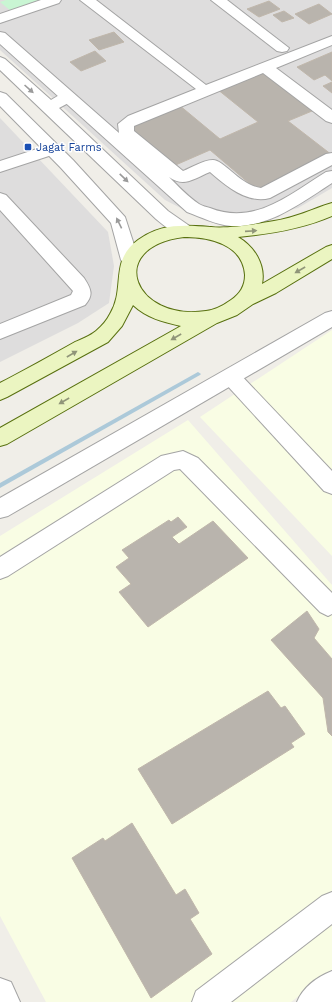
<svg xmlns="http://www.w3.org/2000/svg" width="332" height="1002" font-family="'Work Sans',sans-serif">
<rect width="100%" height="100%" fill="#f0eee8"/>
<!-- residential -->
<g fill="#dedddd">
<path d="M0 0H332V188L298 208 244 221 200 218 165 200 0 50Z"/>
<path d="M0 118 108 232 114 266 109 303 78 323 0 362Z"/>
</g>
<!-- education -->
<g fill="#f9fde4">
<path d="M332 330V556L200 417Z"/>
<path d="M188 420 332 585V970L291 1002H46L0 916V536Z"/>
</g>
<!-- park -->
<path fill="#c9f5d3" d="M6 0H61L17 16 0 2Z"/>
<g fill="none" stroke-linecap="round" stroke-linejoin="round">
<!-- stream -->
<path fill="#acc9d9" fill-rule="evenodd" d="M198 372 201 374 200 375 0 488V483Z"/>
</g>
<!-- building -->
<g fill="#b9b4ad" stroke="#c0b7ab">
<path d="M269 1 280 9 259 17 247 9Z"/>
<path d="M319 4 332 14 309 24 295 14Z"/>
<path d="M284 11 294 18 282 22 273 15Z"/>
<path d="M114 32 124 42 99 50 89 40Z"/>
<path d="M95 51 106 61 81 71 70 62Z"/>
<path d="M332 52V81L325 75 314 80 297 67Z"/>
<path d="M260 71 312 111 288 121 332 155 257 190 210 150 171 167 127 127 179 105 220 139 258 122 217 89Z"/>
<path d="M332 82V93L323 86Z"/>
<path d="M178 517 187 527 172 537 179 544 213 521 248 558 148 627 119 592 131 584 116 567 129 558 122 550 169 520 171 522Z"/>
<path d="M307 611 319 629 314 638 332 659V736L328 732 323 698 271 640Z"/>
<path d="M268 691 281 708 285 706 305 734 291 743 294 747 172 824 138 769Z"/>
<path d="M132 823 176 895 185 889 199 913 190 919 212 954 151 998 72 858 103 838 105 841Z"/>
</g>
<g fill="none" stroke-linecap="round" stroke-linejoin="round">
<!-- minor casing -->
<g stroke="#a4a4a4" stroke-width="2">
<g id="minor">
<path d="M41 0H61L59 3 0 23V14Z"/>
<path d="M80 0H96L206 85 332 36V45L276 68 332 110V123L326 121 263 73 134 126V131L183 171C191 168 203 160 213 160 224 160 241 186 261 188L326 154 332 153V165L270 198C247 204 226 186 210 172 195 178 184 188 169 177 178 186 188 197 199 204 202 206 207 207 210 208 255 226 290 194 326 172L332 171V183C301 203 269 228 231 226 216 225 201 217 187 212L0 44V32L5 33 119 133 118 124 128 116 196 89Z"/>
<path d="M211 0H227L289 48 287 51 282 52 277 51Z"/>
<path d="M52 144 58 145 60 149 58 153 0 172V161Z"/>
<path d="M0 193 6 195 84 278C91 289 94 295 85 305L0 339V324L71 295 73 291 0 210Z"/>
<path d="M231 369 238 372 332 471V494L324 491 224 382 221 377 224 372Z"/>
<path d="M183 451 198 458 332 593V614L328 616 320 612 180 469 174 470 8 576 0 579V557L161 456Z"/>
<path d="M332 892V924L231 1002H192L196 991 322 896Z"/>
<path d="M332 971V1002H297C303 987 317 977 332 971Z"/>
</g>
</g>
<!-- tertiary casing -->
<g stroke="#a4a4a4" stroke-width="2">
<g id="tertiary">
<path d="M0 57 5 59 51 100C58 96 65 91 74 94L76 97 74 100 59 108 168 211 191 227 194 231 191 235C178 239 166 227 156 219L0 70Z"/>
<path d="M0 92 6 94 73 160 125 217 139 260 136 264 130 266 124 264 121 260 111 223 61 168 0 106Z"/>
<path d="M332 311V327L8 516 0 518V498L325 313Z"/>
<path d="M0 978 11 982 20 1002H0Z"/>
</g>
</g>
<!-- secondary casing -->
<g stroke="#58700f" stroke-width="2">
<path id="secondary" d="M332 203V216C302 229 270 234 238 237 254 246 266 265 262 284L326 247 332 245V259L276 293 253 304 237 315 217 323 7 444 0 446V428L181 326C163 322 147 318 133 305L122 326 108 342 7 397 0 400V383C25 370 50 356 75 342 82 339 90 336 96 331 102 326 107 320 110 314 126 288 109 261 138 240 161 223 184 225 211 227 226 229 258 224 274 221 295 218 312 209 332 203ZM184 237C209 237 243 244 245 275 245 286 240 294 231 300 224 305 215 310 206 311 134 322 104 247 184 237Z"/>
</g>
<!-- minor -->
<use href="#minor" fill="#fff" fill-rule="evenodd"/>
<!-- tertiary -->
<use href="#tertiary" fill="#fff" fill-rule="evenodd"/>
<!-- secondary -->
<use href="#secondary" fill="#ebf5c1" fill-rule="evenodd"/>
</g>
<!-- one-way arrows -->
<defs><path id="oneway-solid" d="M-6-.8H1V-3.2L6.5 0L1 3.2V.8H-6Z"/></defs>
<g fill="#9b9b9b">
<use href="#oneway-solid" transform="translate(29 89) rotate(42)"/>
<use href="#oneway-solid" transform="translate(124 178) rotate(44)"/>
<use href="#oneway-solid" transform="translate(119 223) rotate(-116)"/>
</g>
<g fill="#909579">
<use href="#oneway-solid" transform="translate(251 231) rotate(-4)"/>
<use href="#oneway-solid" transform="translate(300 270) rotate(150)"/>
<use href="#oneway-solid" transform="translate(176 337) rotate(150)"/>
<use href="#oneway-solid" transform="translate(72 354) rotate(-30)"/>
<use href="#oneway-solid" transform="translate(64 401) rotate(150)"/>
</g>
<!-- markers -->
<rect fill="#1a4fb4" stroke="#fff" stroke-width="1.5" x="24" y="143" width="8" height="8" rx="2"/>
<g text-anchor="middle" stroke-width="3" stroke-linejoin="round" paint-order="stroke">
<!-- far-transit labels -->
<g font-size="11" fill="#164399" stroke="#fff" text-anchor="start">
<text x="36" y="151">Jagat Farms</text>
</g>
</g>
</svg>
